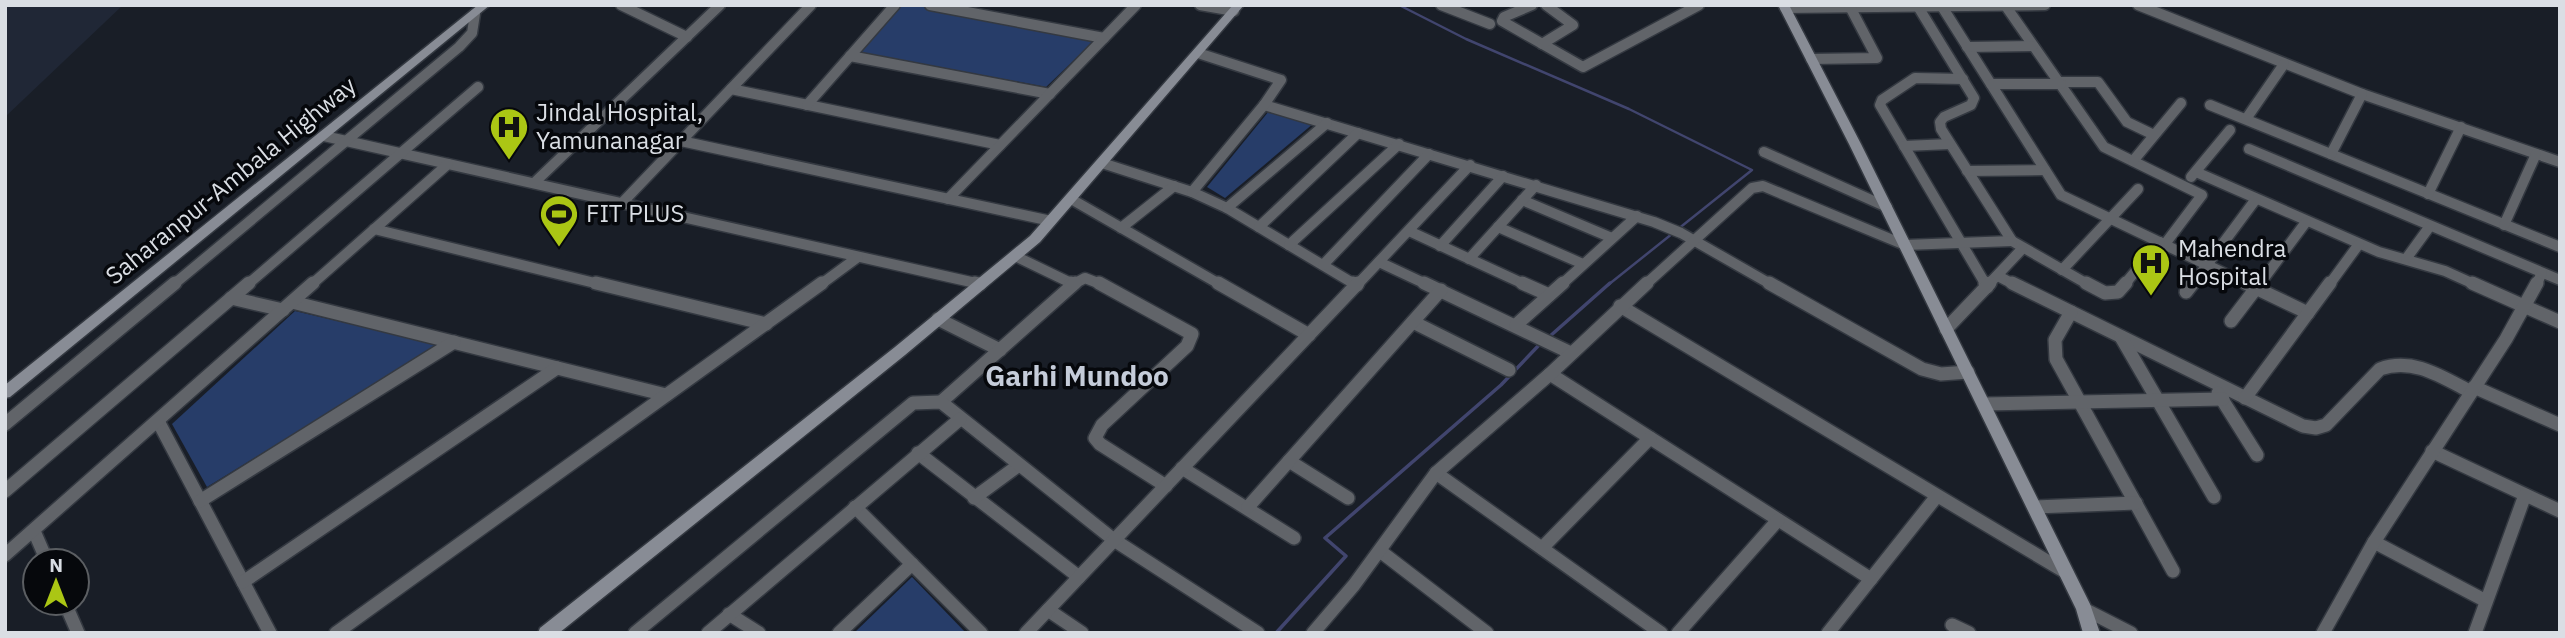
<svg xmlns="http://www.w3.org/2000/svg" width="2565" height="638" font-family="'IBM Plex Sans',sans-serif">
<rect width="100%" height="100%" fill="#191e27"/>
<!-- built -->
<path fill="#202736" d="M5 5H123L5 117Z"/>
<!-- green -->
<g fill="#273d69">
<path d="M902 5H914L1095 40 1046 87 860 52Z"/>
<path d="M1269 111 1314 123 1225 198 1207 187Z"/>
<path d="M295 311 439 345 207 487 172 424Z"/>
<path d="M912 577 966 633H854Z"/>
</g>
<g fill="none" stroke-linecap="round" stroke-linejoin="round">
<!-- stream-far1 -->
<path stroke="#41456e" stroke-width="2.5" d="M1399 5 1466 39 1629 109 1752 170 1608 285"/>
<!-- stream -->
<g stroke="#41456e" stroke-width="3.5">
<path d="M1549 337 1610 283"/>
<path d="M1276 633 1346 556 1325 538 1501 385 1540 344"/>
</g>
<!-- street-far1 casing -->
<g stroke="#343941" stroke-width="13">
<g id="street-far1">
<path d="M621 5 687 37"/>
<path d="M930 5 1104 38"/>
<path d="M1200 5 1234 11"/>
<path d="M1441 5 1490 24"/>
<path d="M1532 5 1504 17 1502 21 1583 67 1699 5"/>
<path d="M1917 5 1974 98 1971 105 1944 117 1940 122 1941 129 2012 241 2089 285"/>
<path d="M1941 5 2061 195 2249 285"/>
<path d="M2005 5 2104 147 2202 195 2165 244"/>
<path d="M2138 5 2362 94 2560 162"/>
<path d="M1785 8 2045 5"/>
<path d="M1542 44 1573 25 1546 5"/>
<path d="M1967 47 2033 46"/>
<path d="M850 56 1050 94"/>
<path d="M1811 59 1877 58 1849 5"/>
<path d="M1963 79 1915 78 1882 100 1880 105 1986 285"/>
<path d="M2059 82H2098L2127 122 2154 135"/>
<path d="M1991 84H2061"/>
<path d="M731 89 1000 145"/>
<path d="M807 105 895 5"/>
<path d="M1264 105 1654 222 1681 233 1772 285"/>
<path d="M2210 105 2560 247"/>
<path d="M2246 119 2284 64"/>
<path d="M324 136 980 284"/>
<path d="M681 141 1051 221"/>
<path d="M1904 146 1950 144"/>
<path d="M2249 149 2560 280"/>
<path d="M1764 152 1887 207"/>
<path d="M2331 154 2362 94"/>
<path d="M2133 161 2181 103"/>
<path d="M1102 163 1192 192 1227 208 1356 285"/>
<path d="M1967 171 2045 170"/>
<path d="M2196 172 2379 252 2445 271 2476 285"/>
<path d="M2191 177 2230 130"/>
<path d="M534 183 720 5"/>
<path d="M1192 192 1264 105 1281 80 1198 53"/>
<path d="M2428 194 2461 127"/>
<path d="M948 199 1136 5"/>
<path d="M1071 199 1221 285"/>
<path d="M1522 200 1612 238"/>
<path d="M622 203 811 5"/>
<path d="M1227 208 1327 123"/>
<path d="M2504 225 2536 154"/>
<path d="M1259 227 1358 133"/>
<path d="M1498 227 1583 264"/>
<path d="M1121 228 1174 186"/>
<path d="M374 229 603 285"/>
<path d="M1409 231 1526 285"/>
<path d="M1289 245 1399 144"/>
<path d="M1440 246 1503 176"/>
<path d="M1015 256 1073 284"/>
<path d="M1469 259 1536 185"/>
<path d="M2406 259 2430 226"/>
<path d="M1379 262 1428 285"/>
<path d="M1323 265 1429 154"/>
<path d="M2062 270 2138 189"/>
<path d="M1998 276 2015 285"/>
<path d="M173 285 459 47 472 33 475 14"/>
<path d="M247 285 478 87"/>
<path d="M311 285 448 164"/>
<path d="M820 285 858 257"/>
<path d="M1072 285 1085 278 1103 285"/>
<path d="M1357 285 1470 165"/>
<path d="M1561 285 1637 216"/>
<path d="M1645 285 1752 188 1763 186 1905 245 2012 241"/>
<path d="M1988 285 2022 249"/>
<path d="M2124 285 2160 242"/>
<path d="M2192 285 2256 199"/>
<path d="M2259 285 2306 222"/>
<path d="M2329 285 2359 244"/>
<path d="M2536 285 2542 273"/>
</g>
</g>
<!-- street casing -->
<g stroke="#343941" stroke-width="16">
<g id="street">
<path d="M596 283 766 324"/>
<path d="M975 283 980 284"/>
<path d="M1071 283 1073 284"/>
<path d="M1099 283 1192 334 1187 346 1102 425 1095 438 1100 444 1166 486"/>
<path d="M1218 283 1309 335"/>
<path d="M1353 283 1357 285"/>
<path d="M1424 283 1571 353"/>
<path d="M1522 283 1549 295"/>
<path d="M1769 283 1922 369 1941 374 1968 372"/>
<path d="M1985 283 1987 287"/>
<path d="M2012 283 2303 426 2316 428 2326 425 2380 369C2413 357 2442 377 2471 392"/>
<path d="M2086 283 2105 293 2118 292 2126 283"/>
<path d="M2245 283 2308 313"/>
<path d="M2472 283 2560 322"/>
<path d="M2186 292 2193 283"/>
<path d="M231 298 283 310"/>
<path d="M292 302 666 395"/>
<path d="M1620 306 2067 573"/>
<path d="M2071 312 2055 340 2056 359 2173 571"/>
<path d="M938 319 1000 350"/>
<path d="M2231 321 2260 283"/>
<path d="M1413 322 1509 370"/>
<path d="M1516 325 1563 283"/>
<path d="M1946 329 1990 283"/>
<path d="M2121 337 2214 497"/>
<path d="M1550 374 1871 579"/>
<path d="M2474 387 2560 425"/>
<path d="M2218 393 2257 455"/>
<path d="M2245 398 2330 283"/>
<path d="M941 402 1075 283"/>
<path d="M1984 404 2223 399"/>
<path d="M158 421 270 633"/>
<path d="M5 424 175 283"/>
<path d="M2432 451 2560 511"/>
<path d="M918 453 1079 577"/>
<path d="M1289 461 1348 498"/>
<path d="M1182 468 1294 538"/>
<path d="M1436 473 1661 633"/>
<path d="M5 491 249 283"/>
<path d="M974 498 1019 465"/>
<path d="M200 501 454 342"/>
<path d="M855 507 981 633"/>
<path d="M1248 507 1441 290"/>
<path d="M2035 507 2136 503"/>
<path d="M34 531 47 561"/>
<path d="M2374 542 2486 601"/>
<path d="M1542 548 1650 438"/>
<path d="M1380 551 1487 633"/>
<path d="M5 555 313 283"/>
<path d="M243 582 557 368"/>
<path d="M65 603 78 633"/>
<path d="M2084 609 2131 633"/>
<path d="M1048 610 1082 633"/>
<path d="M729 614 759 633"/>
<path d="M1952 625 1969 633"/>
<path d="M336 633 822 283"/>
<path d="M635 633 913 403 941 402 1114 540 1258 633"/>
<path d="M708 633 960 419"/>
<path d="M839 633 912 564"/>
<path d="M1026 633 1358 283"/>
<path d="M1313 633 1354 585 1436 473 1550 374 1647 283"/>
<path d="M1678 633 1778 520"/>
<path d="M1828 633 1937 496"/>
<path d="M2323 633 2374 542 2506 339 2537 283"/>
<path d="M2475 633 2525 495"/>
</g>
</g>
<!-- secondary casing -->
<g stroke="#343941" stroke-width="3">
<g id="secondary">
<path d="M478 5H490L10 397 5 398V385Z"/>
<path d="M1233 5H1244L1040 242 905 355 559 633H538L540 628 895 347 1030 236Z"/>
<path d="M1778 5H1789L1861 144 2090 604 2100 633H2083L2076 609 1849 144Z"/>
</g>
</g>
<!-- street-far1 -->
<use href="#street-far1" stroke="#616469" stroke-width="10"/>
<!-- street -->
<use href="#street" stroke="#616469" stroke-width="13"/>
<!-- secondary -->
<use href="#secondary" fill="#888c95" fill-rule="evenodd"/>
</g>
<!-- icons -->
<defs>
<g id="hospital-pin" transform="scale(2.0125)"><path d="M0 17L-7.5 6A9.5 9.5 0 1 1 7.5 6Z" fill="#abc614" stroke="#06080c"/><path d="M-5-5h3v3.5h4V-5h3V5h-3V1.5h-4V5h-3Z" fill="#111"/></g>
<g id="stadium-pin" transform="scale(2.0125)"><path d="M0 17L-7.5 6A9.5 9.5 0 1 1 7.5 6Z" fill="#abc614" stroke="#06080c"/><path d="M0-5a6.5 5 0 1 0 0 10a6.5 5 0 1 0 0-10ZM-3.5-1.8h7v3.6h-7Z" fill="#111"/></g>
</defs>
<g fill-rule="evenodd">
<use href="#hospital-pin" x="509" y="127"/>
<use href="#stadium-pin" x="559" y="214"/>
<use href="#hospital-pin" x="2151" y="263"/>
</g>
<g text-anchor="middle" stroke-width="7" stroke-linejoin="round" paint-order="stroke">
<!-- poi labels -->
<g font-size="24" fill="#dadee4" stroke="#06080c" text-anchor="start">
<text x="536" y="121">Jindal Hospital,<tspan x="536" dy="28">Yamunanagar</tspan></text>
<text x="586" y="222">FIT PLUS</text>
<text x="2178" y="257">Mahendra<tspan x="2178" dy="28">Hospital</tspan></text>
</g>
<!-- street labels -->
<g font-size="24" fill="#dadee4" stroke="#06080c">
<text transform="translate(231 181) rotate(-39)" y="8">Saharanpur-Ambala Highway</text>
</g>
<!-- quarter labels -->
<g font-size="28" font-weight="bold" fill="#c5ccd9" stroke="#06080c">
<text x="1077" y="386">Garhi Mundoo</text>
</g>
</g>
<!-- border -->
<rect width="2565" height="638" fill="none" stroke="#dadee4" stroke-width="14"/>
<!-- north arrow -->
<g transform="translate(56 582)"><circle r="33" fill="#06080c" stroke="#5b5e62" stroke-width="2"/>
<path d="M0-5L12 26L0 18L-12 26Z" fill="#abc614"/>
<text y="-10" font-size="19" font-weight="bold" text-anchor="middle" fill="#dadee4">N</text>
</g>
</svg>
